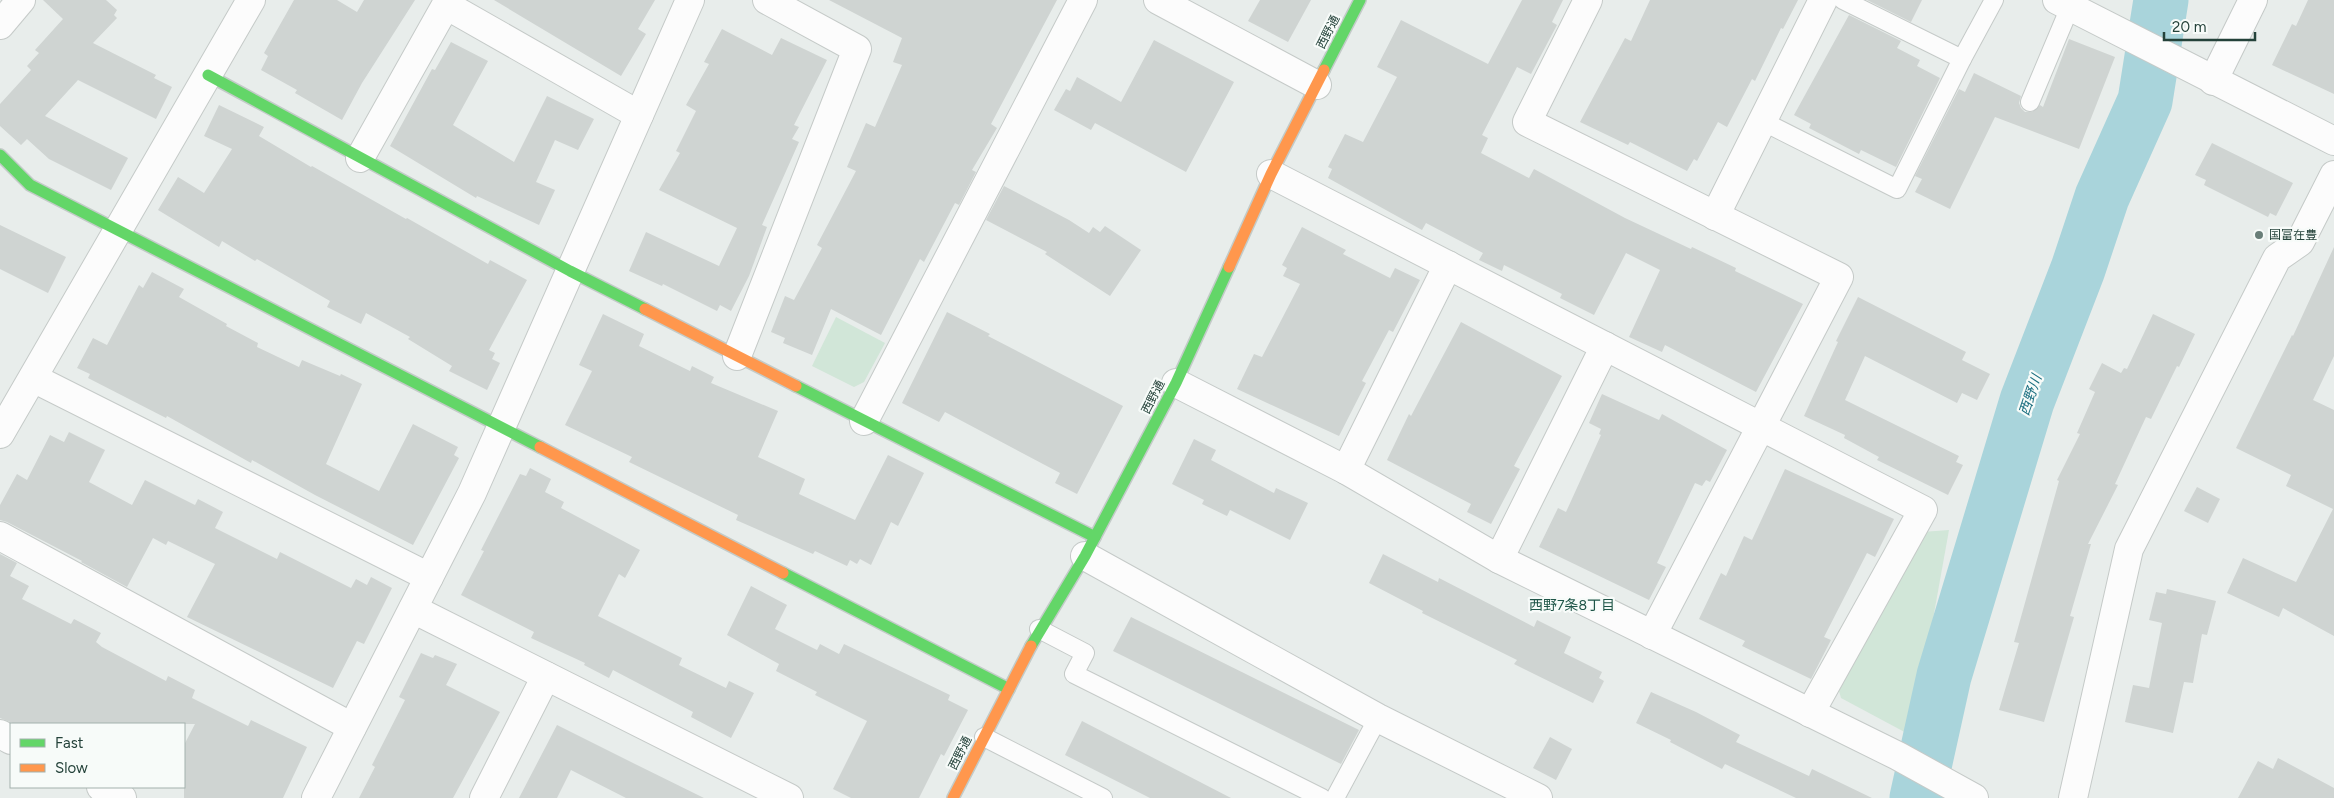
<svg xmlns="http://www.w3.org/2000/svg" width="2334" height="798" font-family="Figtree,'Noto Sans JP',sans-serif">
<rect width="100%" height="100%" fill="#e8edeb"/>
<!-- green -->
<g fill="#d1e6d8">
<path d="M836 317 885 343 864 382 854 387 812 366Z"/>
<path d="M1949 530 1912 736 1841 698 1839 691 1922 532Z"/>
</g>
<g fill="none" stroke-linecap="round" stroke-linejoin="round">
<!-- river -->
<path stroke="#a9d4db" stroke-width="55" d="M1917 798 1944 676 2027 401 2078 269 2102 197 2145 101 2161 0"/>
</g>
<!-- building -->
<g fill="#cfd4d2">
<path d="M43 0H106L117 10 114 15 117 18 93 43 156 75 154 78 172 87 156 119 78 80 45 116 128 158 111 190 49 159 27 139 21 145 0 126V104L31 70 27 66 39 53 35 50 63 19Z"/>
<path d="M294 0H337L357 12 364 0H415L362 83 342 120 295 93 297 90 261 70 268 56 264 53Z"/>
<path d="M494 0H655L638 29 646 34 621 76Z"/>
<path d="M829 0H1057L991 124 997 128 972 170 976 172 959 205 955 203 924 262 920 259 881 335 831 309 812 355 783 343 785 338 771 332 785 296 794 300 822 248 817 245 856 171 847 167 866 123 875 127 902 65 893 62 902 38Z"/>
<path d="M1260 0H1311L1288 42 1248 21Z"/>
<path d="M1522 0H1563L1552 22 1557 25 1531 74 1517 67 1482 135 1488 138 1481 153 1529 178 1534 169 1625 218 1691 249 1692 247 1736 268 1735 271 1803 304 1756 392 1665 345 1662 352 1629 337 1660 270 1626 253 1594 315 1560 298 1562 294 1504 265 1502 271 1479 260 1483 253 1426 223 1422 230 1328 178 1332 169 1328 167 1345 134 1363 142 1397 77 1377 67 1401 20 1488 64Z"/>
<path d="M1650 0H1798L1783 29 1781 28 1755 81 1752 79 1727 127 1718 122 1697 161 1694 159 1687 171 1630 142 1628 145 1580 122 1625 38 1631 41Z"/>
<path d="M1867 0H1922L1911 22Z"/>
<path d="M2308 0H2334V94L2272 65 2292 24 2296 26Z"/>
<path d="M1849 15 1901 41 1897 48 1920 60 1917 66 1940 78 1896 167 1861 150 1859 154 1809 128 1811 124 1794 115Z"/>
<path d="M722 29 772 55 781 38 827 60 794 125 799 127 792 139 799 142 762 225 767 227 749 276 731 311 720 305 717 311 663 284 662 286 629 271 646 232 719 266 737 228 659 190 680 153 676 151 696 111 686 105 709 64 704 62Z"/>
<path d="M2069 39 2115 57 2079 149 1995 117 1950 209 1915 192 1922 179 1915 176 1959 89 1965 92 1974 73 2021 96 2019 103 2021 108 2025 112H2032L2040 105 2043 107Z"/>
<path d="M1154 40 1234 82 1186 172 1095 123 1091 130 1054 110 1066 89 1070 91 1077 77 1121 102Z"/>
<path d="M451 42 488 61 453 125 514 162 547 96 594 119 578 150 555 140 536 182 555 190 539 225 477 196 476 198 390 146 432 69 435 70Z"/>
<path d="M219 105 264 127 259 136 311 167 312 166 406 219 407 218 488 264 490 260 527 280 489 350 495 353 492 359 500 363 487 390 449 371 452 366 408 339 410 337 366 313 361 324 327 307 330 301 257 259 255 261 222 241 219 247 158 210 178 177 204 193 232 149 204 136Z"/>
<path d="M2212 143 2293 183 2276 216 2270 213 2268 217 2204 185 2206 180 2195 175Z"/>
<path d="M1004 186 1069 220 1089 233 1093 227 1100 232 1105 226 1141 250 1110 296 1045 254 1047 252 986 220Z"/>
<path d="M0 225 66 257 48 293 0 269Z"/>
<path d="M1302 227 1346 250 1343 254 1390 278 1395 268 1420 280 1393 332 1389 330 1362 381 1366 383 1339 436 1237 389 1254 354 1262 357 1300 284 1283 276 1287 268 1282 265Z"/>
<path d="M2334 247V356L2313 400 2334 410V636L2283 608 2279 617 2227 593 2243 558 2296 582 2333 509 2286 486 2291 475 2236 448 2292 335 2293 336Z"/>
<path d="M152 272 184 289 179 297 227 324 226 326 258 343 257 347 299 367 302 360 340 376 341 374 362 384 326 464 379 491 413 424 458 447 454 455 459 458 413 545 315 495 252 460 251 463 167 416 166 418 88 378 90 374 77 368 93 338 107 345 139 285 143 288Z"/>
<path d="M1858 297 1966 352 1962 360 1990 374 1977 400 1962 393 1957 403 1865 356 1845 400 1959 456 1956 462 1963 465 1948 495 1877 460 1879 457 1844 438 1845 435 1804 416 1838 342 1836 341Z"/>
<path d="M947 312 990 334 988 336 1123 406 1077 494 1055 483 1060 473 945 412 939 422 902 403Z"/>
<path d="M603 314 644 334 639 346 690 371 692 366 714 377 711 383 778 411 758 457 805 479 799 494 855 520 888 455 924 473 898 526 891 522 871 565 860 559 857 564 850 560 847 566 815 551 813 554 736 520 738 515 629 462 632 457 565 425 592 371 579 365Z"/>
<path d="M2153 314 2195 334 2179 367 2177 366 2151 419 2146 417 2115 484 2118 485 2088 544H2091L2070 616 2074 617 2044 722 1999 710 2019 643 2014 642 2059 481 2057 480 2080 434 2077 433 2095 392 2089 389 2102 363 2121 373 2124 368 2127 369Z"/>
<path d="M1461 322 1562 376 1514 466 1520 469 1491 524 1467 512 1471 504 1387 460 1409 414 1411 416Z"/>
<path d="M1602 394 1659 420 1662 414 1727 450 1710 482 1706 480 1702 486 1695 483 1657 563 1666 567 1649 600 1539 547 1558 508 1566 512 1601 435 1599 434 1601 429 1589 423Z"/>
<path d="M69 432 105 450 89 482 132 505 145 480 195 505 198 499 223 512 215 528 277 559 280 552 351 588 356 579 367 585 371 577 392 588 364 644 357 641 333 688 187 617 215 564 168 541 166 545 153 538 127 587 81 562 82 561 7 522 0 520V505L17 474 27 480 50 435 64 442Z"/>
<path d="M1194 439 1216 450 1211 460 1274 493 1276 488 1308 503 1290 540 1230 510 1227 516 1202 504 1204 500 1172 484Z"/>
<path d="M530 468 551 479 545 492 564 502 561 508 640 550 625 578 619 574 598 616 682 658 679 665 726 688 729 681 754 693 731 738 691 717 693 712 613 670 609 678 584 665 585 663 531 638 534 632 461 595 484 551 481 550 520 474 526 476Z"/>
<path d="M1785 469 1894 519 1875 557 1867 553 1824 637 1831 640 1811 679 1742 646 1745 641 1699 619 1721 573 1726 576 1744 536 1752 540Z"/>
<path d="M2197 487 2220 499 2208 523 2184 511Z"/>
<path d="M0 554 17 563 10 576 29 586 22 599 71 624 74 619 101 633 96 642 102 647 166 681 168 676 195 690 192 698 248 726 251 720 307 747 283 798H184V745L195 724H15L0 718Z"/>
<path d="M1383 554 1438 582 1439 578 1534 627 1537 620 1571 637 1564 653 1602 672 1599 678 1604 681 1593 703 1514 664 1517 660 1422 613 1423 611 1369 583Z"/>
<path d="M751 586 787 605 775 629 817 650 820 644 839 654 844 644 950 695 948 700 968 710 944 756 941 754 919 798H851L833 789 867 721 815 695 817 692 776 671 779 664 727 635Z"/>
<path d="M2167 589 2216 601 2207 635 2202 634 2193 683 2184 682 2173 733 2125 722 2133 685 2149 688 2162 623 2149 620 2156 592 2166 594Z"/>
<path d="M1131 617 1359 730 1341 764 1113 651Z"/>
<path d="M421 653 433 658 435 655 457 664 446 685 500 712 453 798H359L375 767 372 765 405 700 399 697Z"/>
<path d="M1651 692 1696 712 1740 735 1736 742 1809 776 1812 769 1872 798H1796L1725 764 1722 769 1670 742 1671 740 1636 723Z"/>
<path d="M1082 721 1231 798H1150L1065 755Z"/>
<path d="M557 725 633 763 704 798H626L571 770 557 798H519Z"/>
<path d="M1550 737 1572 749 1556 780 1533 768Z"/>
<path d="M2278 758 2334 788V798H2238L2258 761 2273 769Z"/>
</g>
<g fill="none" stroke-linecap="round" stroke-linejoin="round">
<!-- lane casing -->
<g stroke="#c5cac8" stroke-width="20">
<g id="lane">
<path d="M1962 59 1994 0"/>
<path d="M2030 102 2070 7"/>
<path d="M1762 121 1897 189 1962 59 1843 0"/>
<path d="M1039 629 1085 653 1074 674 1322 798"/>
<path d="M984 737 1103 798"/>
<path d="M1335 798 1378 718"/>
</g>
</g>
<!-- street casing -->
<g stroke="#c5cac8" stroke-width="30">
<g id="street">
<path d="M1158 0 1317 85"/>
<path d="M1588 0 1527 122 1839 277 1652 635"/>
<path d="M2057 0 2334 141"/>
<path d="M0 25 21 0"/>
<path d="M2213 81 2253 0"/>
<path d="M360 158 446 5 639 115"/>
<path d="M1271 174 1923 510 1810 713"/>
<path d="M1715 216 1823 0"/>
<path d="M737 356 857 49 767 0"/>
<path d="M33 378 429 577"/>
<path d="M1176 383 1346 470 1499 559 1898 756 1974 798"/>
<path d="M864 421 1083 0"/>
<path d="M0 434 251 0"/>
<path d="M1346 470 1448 265"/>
<path d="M0 536 352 727"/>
<path d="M1085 556 1378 718 1538 798"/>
<path d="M1499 559 1605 346"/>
<path d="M413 609 789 798"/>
<path d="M0 734 11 740"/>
<path d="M101 787 122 798"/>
<path d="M316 798 472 493 690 0"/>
<path d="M484 798 546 676"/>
<path d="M2073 798 2129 549 2277 258 2300 242 2334 175"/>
</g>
</g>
<!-- fast casing -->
<g stroke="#c3cbc8" stroke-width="14">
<g id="fast">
<path d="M1324 70 1360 0"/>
<path d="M208 75 570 271 645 309"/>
<path d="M0 155 30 185 540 447"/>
<path d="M796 386 1095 537"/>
<path d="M783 573 1009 689"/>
<path d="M1031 646 1085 556 1176 383 1229 267"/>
</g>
</g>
<!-- slow casing -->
<g stroke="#c3cbc8" stroke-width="14">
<g id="slow">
<path d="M1229 267 1271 174 1324 70"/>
<path d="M645 309 796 386"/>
<path d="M540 447 783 573"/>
<path d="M953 798 1031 646"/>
</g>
</g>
<!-- lane -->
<use href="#lane" stroke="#fcfcfc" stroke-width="18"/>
<!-- street -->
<use href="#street" stroke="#fcfcfc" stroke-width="28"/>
<!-- fast -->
<use href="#fast" stroke="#63d668" stroke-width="11"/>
<!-- slow -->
<use href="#slow" stroke="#ff974d" stroke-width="11"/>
</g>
<!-- markers -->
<circle fill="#697e78" stroke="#f7fbf9" stroke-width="2" cx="2259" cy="235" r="5"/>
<g text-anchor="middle" stroke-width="4.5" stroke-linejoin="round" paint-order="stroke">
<!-- street labels -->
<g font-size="12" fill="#24423a" stroke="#f7fbf9">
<text transform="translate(1328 32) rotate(-63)" y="4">西野通</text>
<text transform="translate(1153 397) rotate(-63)" y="4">西野通</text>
<text transform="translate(960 753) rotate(-63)" y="4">西野通</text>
</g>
<!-- poi labels -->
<g font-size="12" fill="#24423a" stroke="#f7fbf9" text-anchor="start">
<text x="2269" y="239">国富在豊</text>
</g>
<!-- water labels -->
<g font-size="14" font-style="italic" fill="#1c6f80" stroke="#f7fbf9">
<text transform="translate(2030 395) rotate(-71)" y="5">西野川</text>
</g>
<!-- neighbourhood labels -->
<g font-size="14" fill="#1f5548" stroke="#f7fbf9">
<text x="1572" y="610">西野7条8丁目</text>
</g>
</g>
<!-- legend -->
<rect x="10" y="723" width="175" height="65" fill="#f7fbf9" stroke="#a3b1ad"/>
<rect x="20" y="739" width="25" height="8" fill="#63d668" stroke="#a3b1ad"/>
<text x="55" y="748" font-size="15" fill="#24423a">Fast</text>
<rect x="20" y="764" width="25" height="8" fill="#ff974d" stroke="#a3b1ad"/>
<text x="55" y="773" font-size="15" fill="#24423a">Slow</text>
<!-- scale -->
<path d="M2164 32v8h91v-8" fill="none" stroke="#24423a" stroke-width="2.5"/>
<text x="2172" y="32" font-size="15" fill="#24423a" stroke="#f7fbf9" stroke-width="4" paint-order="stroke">20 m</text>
</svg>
